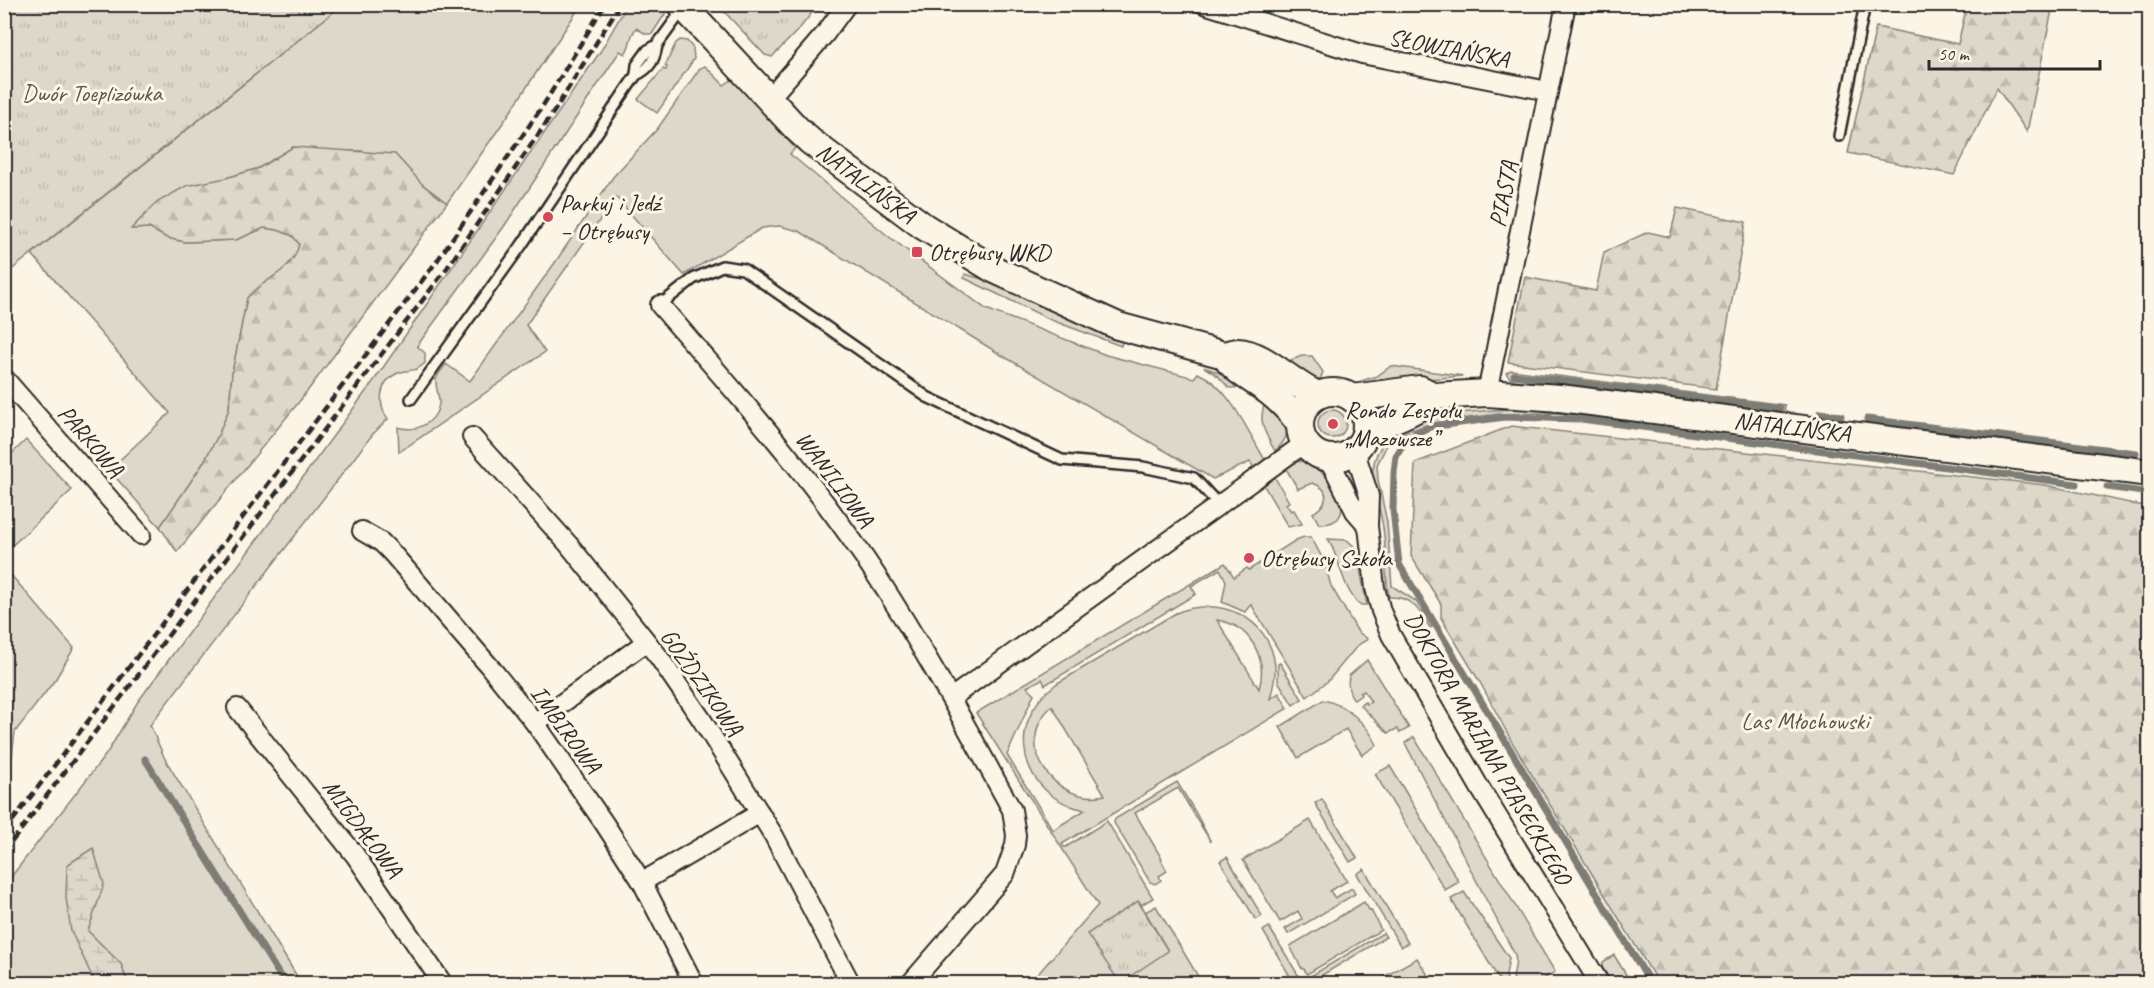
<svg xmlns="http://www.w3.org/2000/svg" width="2154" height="988" font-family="Caveat,sans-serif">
<defs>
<pattern id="forest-firs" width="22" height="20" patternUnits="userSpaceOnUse" patternTransform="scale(1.5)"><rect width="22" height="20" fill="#ded8ca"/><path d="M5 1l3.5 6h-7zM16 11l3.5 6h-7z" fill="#bfbaae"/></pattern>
<pattern id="wetland-marsh" width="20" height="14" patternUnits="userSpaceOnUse" patternTransform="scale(1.5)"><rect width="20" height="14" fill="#ded8ca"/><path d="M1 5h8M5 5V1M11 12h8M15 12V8" fill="none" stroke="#bfbaae"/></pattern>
<pattern id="park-tufts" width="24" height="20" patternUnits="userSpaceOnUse" patternTransform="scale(1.5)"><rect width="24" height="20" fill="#ded8ca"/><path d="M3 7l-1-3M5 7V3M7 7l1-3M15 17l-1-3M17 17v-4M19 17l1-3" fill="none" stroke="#bfbaae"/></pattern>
</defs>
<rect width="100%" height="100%" fill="#fcf5e5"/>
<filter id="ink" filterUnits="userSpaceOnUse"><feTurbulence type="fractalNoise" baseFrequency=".0167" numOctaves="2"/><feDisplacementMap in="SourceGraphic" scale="12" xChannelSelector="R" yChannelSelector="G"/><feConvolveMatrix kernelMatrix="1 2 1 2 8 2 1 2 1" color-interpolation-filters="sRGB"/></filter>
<g filter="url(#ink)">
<!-- green -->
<g fill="#ded8ca" stroke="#84827a" stroke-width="1.5" fill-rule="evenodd">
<path d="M342 5H581L507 117 447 203 423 185 363 151H329L293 147 259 168 226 178 132 229 149 228 167 238 185 242 236 240 264 228 278 230 293 236 299 244 296 256 281 272 247 298 232 373 229 409 218 436 202 465 160 527 109 470 170 413 32 254Z"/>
<path d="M627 5H663L665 14 652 34H646L636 28C628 39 632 44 625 54L620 51 503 228 417 346 425 353V363C414 374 410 368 398 373 379 381 377 404 388 419L372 435 150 725 165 759 301 983H5L4 886 107 753 137 703 378 375 600 52Z"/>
<path d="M680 40 687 41 693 48 694 59 657 113 638 99 663 69 666 70 667 67 665 66 676 43Z"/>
<path d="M705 66 724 85 733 79 795 148 790 154 888 236 986 309 1106 355 1194 378 1198 373C1229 386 1248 432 1265 460L1254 468 1250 462 1213 479 998 353 799 231 779 226 762 228 684 275 616 197 526 325 545 352 399 452 398 427C416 433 436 423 439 404 440 396 435 388 436 380 437 374 443 369 446 364L470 381 554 264 613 177 658 128 700 68Z"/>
<path d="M965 274 996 283 1122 342 1121 346 1051 320 964 278Z"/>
<path d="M1302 356H1312L1323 372 1320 380 1308 378 1286 367 1291 360Z"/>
<path d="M1391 366 1463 376 1361 385V381L1377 376Z"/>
<path d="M1204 367 1236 379 1242 387 1229 388 1218 376Z"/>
<path d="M1511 370 1785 405 1784 415 1517 381 1510 378 1506 373Z"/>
<path d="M1267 399C1282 419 1299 430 1275 451 1265 434 1256 419 1267 399Z"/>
<path d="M1514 409 1580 410V415L1550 413 1498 414 1432 423 1398 435 1388 443 1377 465 1378 480 1387 522 1392 586 1416 601 1432 627 1430 628C1420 611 1412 596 1389 597 1384 574 1387 551 1383 528 1381 510 1371 486 1373 469 1379 411 1470 412 1514 409Z"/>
<circle cx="1332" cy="424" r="14"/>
<path d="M26 440 72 490 5 552V460Z"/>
<path d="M1305 461C1329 469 1366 525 1319 524L1313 513C1328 504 1332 489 1312 483L1298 489 1285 467 1294 462Z"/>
<path d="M1274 476 1289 502 1286 504 1291 511 1294 510 1302 524 1288 527 1263 484Z"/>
<path d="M1304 537H1311L1324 561 1331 586 1358 632 1368 639 1358 645 1328 681 1307 697 1251 604 1245 612 1222 602 1226 581 1220 569 1191 586 1196 594 1045 685 1042 679 1027 687 1034 694 1007 755 1053 830 1085 810C1021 797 1002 724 1056 684L1176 613C1218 595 1270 616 1275 666 1276 677 1273 688 1270 699L1279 693 1288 708 1062 844 1064 847H1066L1107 821 1153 898 1141 905 1139 901 1168 951 1145 912 1156 906 1202 983H1030L1098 905 976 713 1225 563 1234 577 1247 568 1249 570 1296 540ZM1217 620C1250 625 1268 658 1259 689ZM1052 706 1105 795C1054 807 1011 742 1052 706Z"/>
<path d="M1328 539 1347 540 1356 548 1367 605H1361C1343 593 1340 558 1328 539Z"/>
<path d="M4 567 74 648 55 680 15 732 10 773 5 781Z"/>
<path d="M1367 660 1409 728 1400 733 1397 729 1388 733 1360 705 1365 702 1367 704 1371 702 1364 691 1360 693 1361 695 1354 700C1348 692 1347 685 1349 676Z"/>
<path d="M1280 663 1302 699 1293 705 1278 681V664Z"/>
<path d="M1323 700C1346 704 1368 725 1377 745L1362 755 1346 729 1298 758 1280 727Z"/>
<path d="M1414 737 1555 972 1536 983H1514C1511 973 1518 966 1515 955L1405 743Z"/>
<path d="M1390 766 1459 882 1445 890 1375 774Z"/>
<path d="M1177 782 1196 813 1211 842 1178 788 1135 813 1162 859 1161 860 1167 871 1159 876 1161 880 1155 884 1150 882 1114 823 1115 819Z"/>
<path d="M1322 799 1357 858 1350 862 1315 803Z"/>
<path d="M1310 820 1347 881 1330 891 1335 898 1352 888 1355 894 1288 934 1285 929 1302 919 1298 911 1280 922 1243 860Z"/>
<path d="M1227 857 1262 916 1256 920 1220 861Z"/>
<path d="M1364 869 1408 943 1401 947 1357 874Z"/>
<path d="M1464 892 1509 958 1506 975 1508 983H1501L1451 899Z"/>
<path d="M1364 902 1370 911 1371 910 1381 930 1307 974 1304 969H1302L1290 946Z"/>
<path d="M1269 927 1303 983H1294L1263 931Z"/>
<path d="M1383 933 1386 937 1312 981 1309 977Z"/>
<path d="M1614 955 1628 978 1618 983H1612L1602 967 1603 962Z"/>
<path d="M1417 958 1433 983H1373Z"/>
</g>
<!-- forest -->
<g fill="url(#forest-firs)" stroke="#84827a" stroke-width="1.5">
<path d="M1967 5H2053L2027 132 1997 88 1954 175 1848 153 1876 27 1958 44Z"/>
<path d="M293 147 395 154 423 185 447 203 303 397 177 552 160 527 202 465 218 436 229 409 232 373 247 298C264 277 293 273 299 244L293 236 278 230 264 228 236 240 185 242 167 238 149 228 131 229 156 203 186 186 226 178 259 168Z"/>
<path d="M1677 208 1746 222 1716 389 1508 362 1525 277 1596 291 1604 252 1648 232 1670 237Z"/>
<path d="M1511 426 2045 485 2149 507V983H1658L1512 742 1481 684 1441 618V604L1411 556 1415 463Z"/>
</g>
<!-- wetland -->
<path fill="url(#wetland-marsh)" stroke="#84827a" stroke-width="1.5" d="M93 848 104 884 88 931 121 964 128 983H95L71 931 66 898 67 865Z"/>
<!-- park -->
<g fill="url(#park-tufts)" stroke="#84827a" stroke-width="1.5">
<path d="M5 4H342V5L5 275Z"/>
<path d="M718 5H818L800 28 772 57 765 55Z"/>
<path d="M1138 901 1168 951 1120 983 1087 934Z"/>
</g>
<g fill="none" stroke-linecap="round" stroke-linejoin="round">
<!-- stream -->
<g stroke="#7d7b74" stroke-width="7">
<path d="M1514 375 1780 408"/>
<path d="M1820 413 1841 416"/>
<path d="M1867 419 2136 453"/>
<path d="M2107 487 2150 493"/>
<path d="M145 759 285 984"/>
<path d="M1651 984 1399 564 1393 510 1394 473 1396 456 1403 445 1416 433 1430 427 1505 417 1581 419 2076 484"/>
</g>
<!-- lane casing -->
<g stroke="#2b2b2b" stroke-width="14">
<g id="lane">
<path d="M636 75 637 65 648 50 657 45 684 8"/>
<path d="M1839 136 1865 4"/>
<path d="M660 305 693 279 722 266 743 269 927 397 1062 460 1143 467 1194 478 1219 505"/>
<path d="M411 399 521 246 636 75C650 69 655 59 657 45"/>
</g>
</g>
<!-- street casing -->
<g stroke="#2b2b2b" stroke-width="22">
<g id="street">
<path d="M1204 4 1362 54 1548 91"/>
<path d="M769 99 825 34 847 4"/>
<path d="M660 305C736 393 814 480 878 578 927 653 969 732 1012 810L1016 835 1015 845 1005 874 910 984"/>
<path d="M4 378 141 535"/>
<path d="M1487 393 1566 4"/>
<path d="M472 437 569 545 658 656 702 720 774 836 851 984"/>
<path d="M1357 447 1358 461 1369 496 1368 526 1375 588 1381 611 1391 635 1480 788 1600 984"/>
<path d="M1326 457 1334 469 1355 511 1368 526"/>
<path d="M362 531 381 542 392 553 490 667 535 723 604 823 642 882 694 984"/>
<path d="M951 698 1305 443"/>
<path d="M237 708 355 855 443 984"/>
<path d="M535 723 646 642"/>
<path d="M642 882 760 813"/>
</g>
</g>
<!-- secondary casing -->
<g stroke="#2b2b2b" stroke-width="30">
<g id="secondary">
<path d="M681 4 796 128 810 141 923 226 993 269 1118 326 1224 355C1228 354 1234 352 1238 352 1265 353 1292 385 1318 395"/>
<path d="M1224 355C1234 370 1247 376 1261 386 1276 396 1289 409 1300 424"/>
<circle cx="1333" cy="425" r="33"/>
<path d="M1352 398 1420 389 1434 396 1487 393 1560 398 2150 473"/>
<path d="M1366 431C1389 420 1414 414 1434 396"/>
</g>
</g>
<!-- lane -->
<use href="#lane" stroke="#fcf5e5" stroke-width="9"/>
<!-- street -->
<use href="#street" stroke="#fcf5e5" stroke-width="18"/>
<!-- secondary -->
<use href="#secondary" stroke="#fcf5e5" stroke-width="26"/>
<!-- rail -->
<g stroke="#2b2b2b" stroke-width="4.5" stroke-dasharray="9 4.5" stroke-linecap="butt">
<path d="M4 832 437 261 544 104 605 4"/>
<path d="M4 852 447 268 555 110 620 4"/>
</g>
</g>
</g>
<!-- markers -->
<g fill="#d1495b" stroke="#fcf5e5" stroke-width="2">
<circle cx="548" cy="217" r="6"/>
<rect x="911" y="246" width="12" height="12" rx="3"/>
<circle cx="1333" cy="424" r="6"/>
<circle cx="1249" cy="558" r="6"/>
</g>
<g text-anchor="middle" stroke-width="6" stroke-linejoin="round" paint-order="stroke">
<!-- street labels -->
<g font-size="24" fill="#2b2b2b" stroke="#fcf5e5">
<text transform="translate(1449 48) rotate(11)" y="8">SŁOWIAŃSKA</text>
<text transform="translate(866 183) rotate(37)" y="8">NATALIŃSKA</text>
<text transform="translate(1503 194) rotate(-79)" y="8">PIASTA</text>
<text transform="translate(1792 427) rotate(7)" y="8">NATALIŃSKA</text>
<text transform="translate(91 441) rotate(49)" y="8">PARKOWA</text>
<text transform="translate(835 479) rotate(53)" y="8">WANILIOWA</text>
<text transform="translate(702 682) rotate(55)" y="8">GOŹDZIKOWA</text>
<text transform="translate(566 729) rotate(54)" y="8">IMBIROWA</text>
<text transform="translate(1488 748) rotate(60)" y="8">DOKTORA MARIANA PIASECKIEGO</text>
<text transform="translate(363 828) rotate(53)" y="8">MIGDAŁOWA</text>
</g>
<!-- park labels -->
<g font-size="24" fill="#585653" stroke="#fcf5e5">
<text x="92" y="101">Dwór Toeplizówka</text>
<text x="1805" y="729">Las Młochowski</text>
</g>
<!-- poi labels -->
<g font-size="24" fill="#2b2b2b" stroke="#fcf5e5" text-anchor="start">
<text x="560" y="211">Parkuj i Jedź<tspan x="560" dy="28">– Otrębusy</tspan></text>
<text x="929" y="260">Otrębusy WKD</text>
<text x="1345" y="418">Rondo Zespołu<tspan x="1345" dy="28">„Mazowsze”</tspan></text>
<text x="1261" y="566">Otrębusy Szkoła</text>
</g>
</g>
<!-- margin -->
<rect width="2154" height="988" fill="none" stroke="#fcf5e5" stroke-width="24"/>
<rect x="12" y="12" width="2130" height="964" fill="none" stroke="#2b2b2b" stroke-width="2" filter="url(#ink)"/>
<!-- scale -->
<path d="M1929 60v9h171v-9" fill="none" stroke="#2b2b2b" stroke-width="3"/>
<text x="1938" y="60" font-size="18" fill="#2b2b2b" stroke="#fcf5e5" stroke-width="4.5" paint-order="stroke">50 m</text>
</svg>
